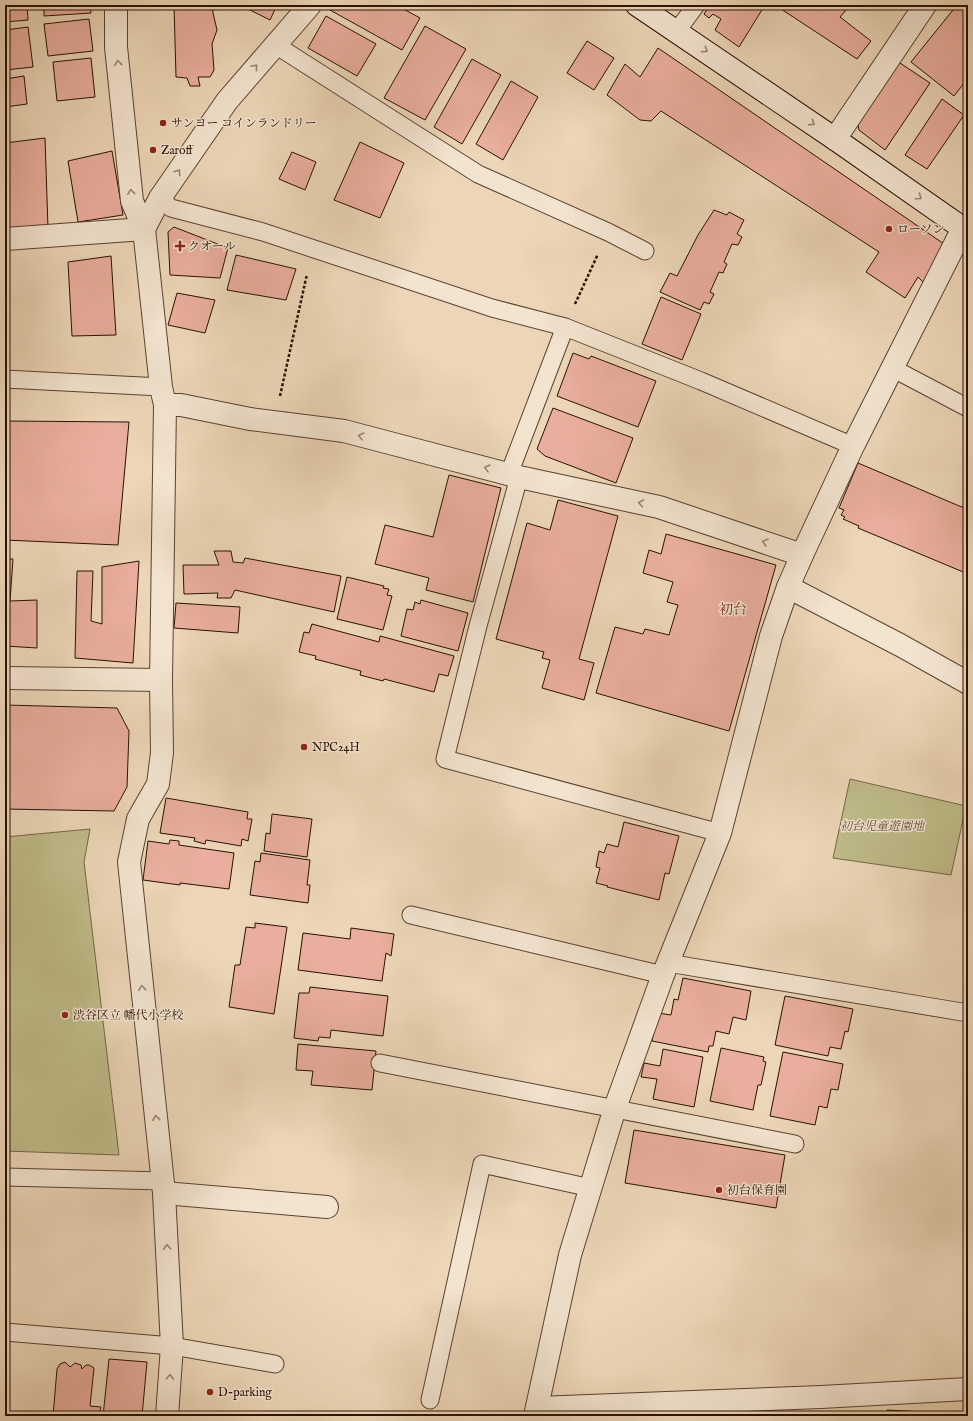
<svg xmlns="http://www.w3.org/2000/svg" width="973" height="1421" font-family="'IM FELL English','Noto Serif JP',serif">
<rect width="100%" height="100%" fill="#ecd6b7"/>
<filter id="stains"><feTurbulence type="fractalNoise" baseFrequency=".005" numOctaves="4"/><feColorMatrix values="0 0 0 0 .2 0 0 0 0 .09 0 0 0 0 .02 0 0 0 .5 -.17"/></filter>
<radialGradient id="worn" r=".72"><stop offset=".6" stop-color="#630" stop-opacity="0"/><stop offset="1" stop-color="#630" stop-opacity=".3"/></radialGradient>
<!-- green -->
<g fill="#bfbc89" stroke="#746646">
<path d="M850 779 966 806 951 875 833 858Z"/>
<path d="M90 829 84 862 119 1155 5 1151V837Z"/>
</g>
<!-- building -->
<g fill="#e9ae9d" stroke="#2a1004">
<path d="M5 5H27L28 20 5 22Z"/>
<path d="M44 5H90L91 13 44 16Z"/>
<path d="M174 5H213V13L217 30 212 44 214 70 210 77H198L200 86H190L187 78 176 77Z"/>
<path d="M240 5H277L270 20Z"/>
<path d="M333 5H396L420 18 402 50 330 10Z"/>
<path d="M710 5H765L739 47 715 30 721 19 713 14 709 18 704 14Z"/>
<path d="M775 5H839L846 10 840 17 871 41 857 59Z"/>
<path d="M957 5H968V78L954 96 911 62Z"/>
<path d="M326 16 376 44 357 76 308 48Z"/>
<path d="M89 19 93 51 48 56 44 24Z"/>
<path d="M425 26 466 49 425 120 384 98Z"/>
<path d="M28 27 33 67 5 70V30Z"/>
<path d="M587 41 614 58 594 90 567 73Z"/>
<path d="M658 48 947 246 924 283 918 277 905 298 866 272 879 252 661 111 651 121 640 120 607 95 625 64 640 77Z"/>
<path d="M91 58 95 97 57 101 53 62Z"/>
<path d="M472 59 501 75 462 144 434 127Z"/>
<path d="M897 61 930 83 885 150 859 130 857 119Z"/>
<path d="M24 76 27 104 5 107V79Z"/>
<path d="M511 81 538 97 503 160 476 144Z"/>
<path d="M942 99 964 115 927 169 905 155Z"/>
<path d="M45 138 48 228 5 230V143Z"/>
<path d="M360 142 404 163 380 218 334 200Z"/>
<path d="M112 151 123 215 78 222 68 161Z"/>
<path d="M292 152 316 162 305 190 279 179Z"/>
<path d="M714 210 727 215 729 212 744 220 737 234 742 237 738 245 732 244 724 262 727 264 723 273 719 272 710 292 714 294 709 304 704 302 700 310 660 292 670 273 677 276 698 235Z"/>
<path d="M174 227 228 248 220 278 170 275 168 232Z"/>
<path d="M236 255 296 269 286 300 227 290Z"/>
<path d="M111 256 116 335 72 336 68 262Z"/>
<path d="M177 293 215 300 205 333 168 325Z"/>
<path d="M661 297 701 314 682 360 642 344Z"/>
<path d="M573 353 589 359 591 356 656 381 638 427 557 396Z"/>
<path d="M553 408 633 438 616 483 545 456 537 449Z"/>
<path d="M5 421 129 422 118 545 5 540Z"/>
<path d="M858 463 964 508 968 498V574L858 528 859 526 843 519 845 517 841 515 844 510 839 508Z"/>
<path d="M449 475 501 488 473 602 426 590 429 578 375 564 385 525 433 537Z"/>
<path d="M558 500 618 516 579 659 594 663 584 700 542 688 550 660 542 658 544 652 496 639 527 523 550 530Z"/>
<path d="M666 534 776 565 729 731 596 693 615 627 643 634 645 629 669 635 678 605 667 602 673 582 643 573 649 550 661 554Z"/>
<path d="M214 551H231L233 562 243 563 245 558 341 576 334 612 235 590 231 598H217L218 593 184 594 183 565H219Z"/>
<path d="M5 559H13L10 601 37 600V648L5 646Z"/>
<path d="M139 561 133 663 75 658 77 571H93L91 621 102 624V567Z"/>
<path d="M347 577 384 586 383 588 389 589 387 595 392 596 383 630 337 619Z"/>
<path d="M421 600 468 613 458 651 401 636 407 609 413 610 415 602 420 604Z"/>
<path d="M176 603 240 607 238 633 174 628Z"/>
<path d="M312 624 379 642 380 636 454 656 448 676 439 674 434 692 384 679 383 681 360 675 361 671 315 659 316 656 299 652 304 632 309 633Z"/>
<path d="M5 705 117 708 129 731 127 787 114 811 5 809Z"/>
<path d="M166 798 248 812 247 819H252L248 841 242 839 241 846 206 840 205 844 194 841 195 838 160 833Z"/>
<path d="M272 814 312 819 307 857 264 851 266 833 270 834Z"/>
<path d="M624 822 679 836 669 874 665 873 659 900 607 887 608 886 596 883 600 868 596 867 599 851 604 853 607 844 618 847Z"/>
<path d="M170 840 179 841V845L234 853 229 889 180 883V885L143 880 148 841 169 844Z"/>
<path d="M261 853 310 860 307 885H310L308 903 250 895 255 861 260 862Z"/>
<path d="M255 923 287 927 274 1014 229 1007 235 965H240L246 927 255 928Z"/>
<path d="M351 928 394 934 391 956 386 953 382 981 298 970 303 933 350 939Z"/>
<path d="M683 978 751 991 746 1020 733 1017 729 1034 716 1031 713 1046H709L708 1052 652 1041 658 1013 671 1015 674 999 678 1000Z"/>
<path d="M310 987 388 996 383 1036 331 1030 330 1038 319 1037 318 1041 294 1038 299 993H309Z"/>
<path d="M785 996 853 1009 848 1032 845 1031 841 1049 830 1047 828 1056 775 1045Z"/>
<path d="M298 1044 376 1051 372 1090 311 1085 313 1071 296 1070Z"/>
<path d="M721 1048 764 1057 763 1061 766 1062 761 1085H758L753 1110 710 1101Z"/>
<path d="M663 1049 703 1057 694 1107 653 1099 657 1079 641 1077 644 1063 660 1066Z"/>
<path d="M783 1052 843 1064 838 1090 831 1089 827 1108 819 1106 815 1125 770 1116Z"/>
<path d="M634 1130 785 1155 776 1208 625 1183Z"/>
<path d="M109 1359 147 1362 142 1416H103Z"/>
<path d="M65 1362 70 1367 75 1363 81 1365 82 1369 86 1365H89L94 1368 90 1406 101 1407 99 1416H53L57 1369 60 1364Z"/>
<path d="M887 1410 927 1412V1416H887Z"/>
<path d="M741 1411 792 1416H741Z"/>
</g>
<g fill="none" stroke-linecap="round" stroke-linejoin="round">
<!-- lane casing -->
<g stroke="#5a4231" stroke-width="19">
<g id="lane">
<path d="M677 31 696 5"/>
<path d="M274 44 478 174 608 232 645 251"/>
<path d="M160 198 171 208 263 232 492 308 565 327 701 381 853 446"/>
<path d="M892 368 968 408"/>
<path d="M5 379 161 387"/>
<path d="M509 474 565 327"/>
<path d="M519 477 478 626 445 759 720 833"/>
<path d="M411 915 663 975"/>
<path d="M668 963 968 1013"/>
<path d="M380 1063 795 1144"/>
<path d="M5 1177 163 1181"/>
<path d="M5 1332 172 1346 275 1364"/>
<path d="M430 1400 482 1164 591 1188"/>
</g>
</g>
<!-- street casing -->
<g stroke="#5a4231" stroke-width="24">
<g id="street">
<path d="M116 5V47L132 201 144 229 161 387 165 405 161 680 162 753 158 784 138 819 129 862 164 1193 172 1346 167 1416"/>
<path d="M835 139 925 5"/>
<path d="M144 229 160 198 227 101 310 5"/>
<path d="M5 239 144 229"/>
<path d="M165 405H181L250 419 344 431 519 477 659 507 802 555"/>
<path d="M788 587 900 645 968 683"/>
<path d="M5 678 161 680"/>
<path d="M164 1193 327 1207"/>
<path d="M537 1408 821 1397 968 1389"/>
<path d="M535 1416 570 1255 615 1108 663 975 720 833 771 636 788 587 802 555 853 446 963 228"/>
</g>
</g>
<!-- secondary casing -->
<g stroke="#2a1004" stroke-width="24">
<path id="secondary" d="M637 5 835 139 968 232"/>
</g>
<!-- path -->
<g stroke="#2a1004" stroke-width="2.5" stroke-dasharray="3 2" stroke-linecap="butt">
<path d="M575 304 598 254"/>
<path d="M280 396 307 274"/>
</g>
<!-- lane -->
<use href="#lane" stroke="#f3e4d0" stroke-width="17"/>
<!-- street -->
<use href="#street" stroke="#f3e4d0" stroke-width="22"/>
<!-- secondary -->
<use href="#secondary" stroke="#f3e4d0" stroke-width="22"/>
</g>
<!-- one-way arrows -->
<defs><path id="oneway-chevron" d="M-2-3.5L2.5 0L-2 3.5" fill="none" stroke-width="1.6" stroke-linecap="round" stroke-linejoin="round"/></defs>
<g stroke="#998574">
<use href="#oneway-chevron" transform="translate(705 50) rotate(34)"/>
<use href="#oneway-chevron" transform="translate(118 63) rotate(-96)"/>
<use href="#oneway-chevron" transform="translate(255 67) rotate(-50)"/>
<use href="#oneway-chevron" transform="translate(812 123) rotate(34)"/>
<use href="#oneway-chevron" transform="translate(178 172) rotate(-56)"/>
<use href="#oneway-chevron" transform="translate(131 192) rotate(-96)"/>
<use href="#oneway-chevron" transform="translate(919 197) rotate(35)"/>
<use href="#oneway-chevron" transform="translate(361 436) rotate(-166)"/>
<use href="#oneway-chevron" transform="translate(487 468) rotate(-166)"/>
<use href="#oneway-chevron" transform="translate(641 503) rotate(-169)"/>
<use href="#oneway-chevron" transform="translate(765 542) rotate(-161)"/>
<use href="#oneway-chevron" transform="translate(142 988) rotate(-96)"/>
<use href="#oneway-chevron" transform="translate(156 1118) rotate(-96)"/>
<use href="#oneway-chevron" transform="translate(167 1247) rotate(-93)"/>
<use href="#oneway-chevron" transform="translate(170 1377) rotate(-86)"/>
</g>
<!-- markers -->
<g fill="#8f2418" stroke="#f3e4d0" stroke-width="1.5">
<circle cx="163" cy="123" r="4"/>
<circle cx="153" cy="150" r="4"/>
<circle cx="889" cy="229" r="4"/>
<path d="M178 240h4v4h4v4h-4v4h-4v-4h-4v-4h4z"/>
<circle cx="304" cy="747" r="4"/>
<circle cx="65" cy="1015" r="4"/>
<circle cx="719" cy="1190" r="4"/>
<circle cx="210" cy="1392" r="4"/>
</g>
<g text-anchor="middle" stroke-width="3" stroke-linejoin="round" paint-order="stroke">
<!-- poi labels -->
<g font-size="12" fill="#2a1004" stroke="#f3e4d0" text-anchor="start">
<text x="171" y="127">サンヨー コインランドリー</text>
<text x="161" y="154">Zaroff</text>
<text x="897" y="233">ローソン</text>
<text x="188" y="250">クオール</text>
<text x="312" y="751">NPC24H</text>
<text x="73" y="1019">渋谷区立 幡代小学校</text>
<text x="727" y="1194">初台保育園</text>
<text x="218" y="1396">D-parking</text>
</g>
<!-- park labels -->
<g font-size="12" font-style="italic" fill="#5e4c33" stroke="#f3e4d0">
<text x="882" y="830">初台児童遊園地</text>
</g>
<!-- quarter labels -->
<g font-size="14" fill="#7a1f14" stroke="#f3e4d0">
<text x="733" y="614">初台</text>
</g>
</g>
<!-- margin -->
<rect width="973" height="1421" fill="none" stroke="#ecd6b7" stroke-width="20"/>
<rect x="6" y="6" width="961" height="1409" fill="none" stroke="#2a1004" stroke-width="2"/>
<rect x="10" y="10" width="953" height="1401" fill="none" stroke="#2a1004"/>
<rect width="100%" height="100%" filter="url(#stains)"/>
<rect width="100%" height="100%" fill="url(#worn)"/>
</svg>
